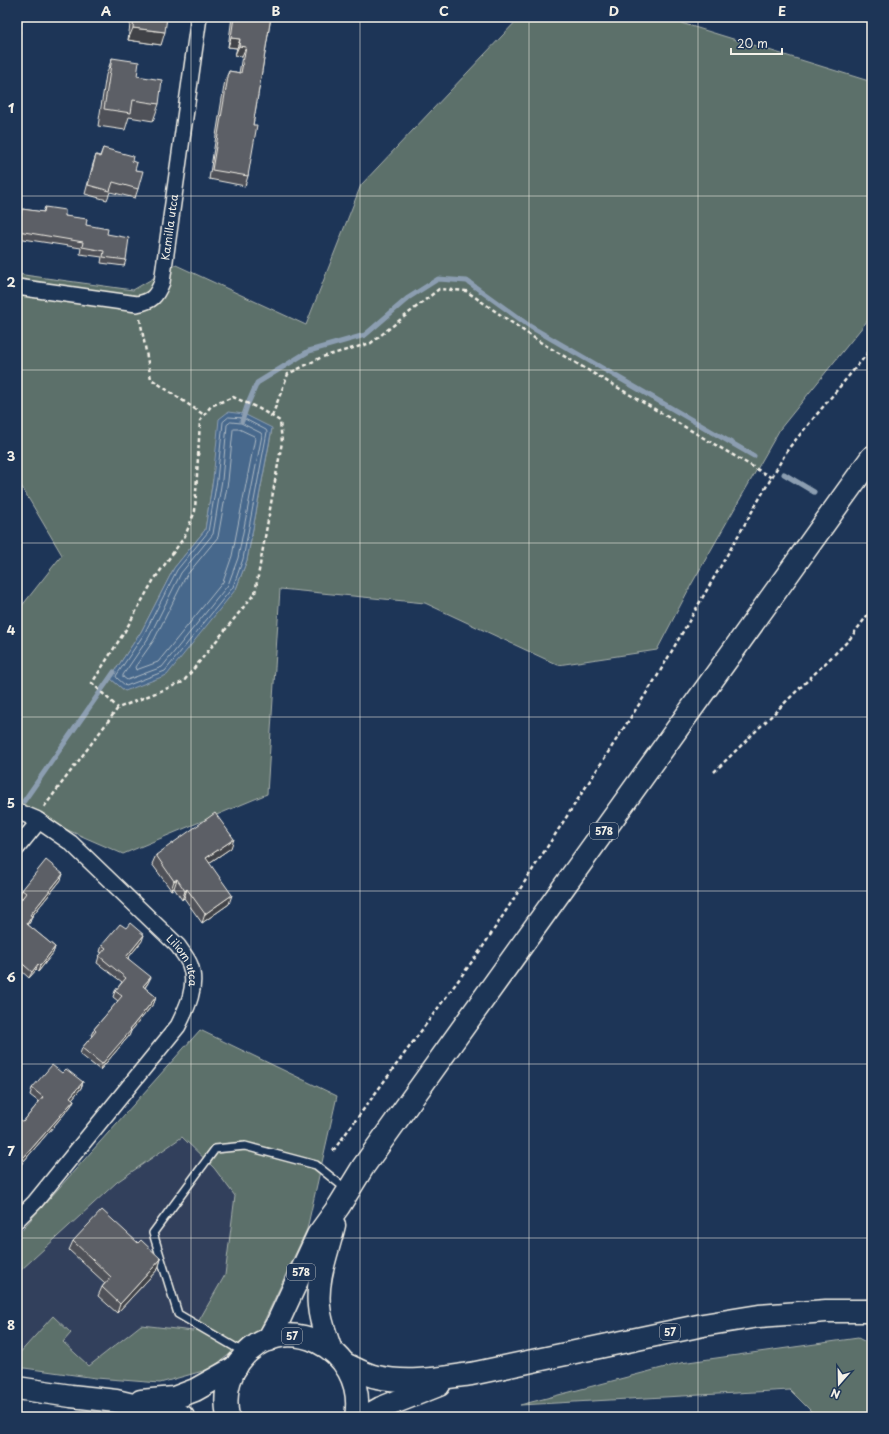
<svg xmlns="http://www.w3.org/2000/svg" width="889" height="1434" font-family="'Playpen Sans',sans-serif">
<rect width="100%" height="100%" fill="#1d3557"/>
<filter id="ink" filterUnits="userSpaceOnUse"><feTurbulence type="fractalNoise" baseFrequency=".025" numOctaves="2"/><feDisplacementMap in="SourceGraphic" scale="8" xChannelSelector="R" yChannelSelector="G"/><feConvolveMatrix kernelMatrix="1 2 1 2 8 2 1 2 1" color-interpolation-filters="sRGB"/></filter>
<g filter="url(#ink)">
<!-- built -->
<path fill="#30415c" d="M182 1137 214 1168 235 1196 225 1275 193 1331 141 1325 89 1366 63 1342 53 1317 17 1356V1267L21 1270 117 1182Z"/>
<!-- green -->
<g fill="#5b6f6b" stroke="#a8b0aa" fill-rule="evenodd">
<path d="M520 17H662L872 82V315L780 429 691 585 657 650 558 665 425 603 280 589 267 794 123 854 17 808V612L62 555 17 479V274L133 290 176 265 306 325 361 185ZM272 429 247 560 236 589 125 691 110 678 141 632 174 568 205 530 213 479Z"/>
<path d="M200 1030 337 1096 307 1229 259 1332 210 1369 160 1383 96 1378 17 1367V1356L53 1316 71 1333 63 1342 89 1366 141 1325 193 1331 225 1275 235 1196 214 1168 182 1137 117 1182 21 1270 17 1267V1235Z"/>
<path d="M858 1338 872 1345V1417H817L790 1390 520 1405 681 1363Z"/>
</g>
<!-- water -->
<path fill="#46678c" stroke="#8c9eb1" d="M228 412 244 414 272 428 247 560 236 589 167 675 125 691 110 678 141 632 174 568 205 530 213 479 219 419Z"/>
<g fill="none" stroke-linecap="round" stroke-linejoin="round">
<!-- shore -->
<g stroke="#aebac3" stroke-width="1">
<path d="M229 417 243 418 266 430 267 432 243 559 233 587 165 671 126 686 117 678 116 676 144 634 177 570 208 532 217 480 223 422Z"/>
<path d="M231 422 241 423 261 433 262 435 238 558 228 585 162 667 127 680 123 677V675L149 637 181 573 213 534 222 480 227 425Z"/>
<path d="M234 429H239L254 436 255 438 232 556 223 582 158 662 136 670 135 667 154 640 186 576 218 537 228 481 233 430Z"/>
</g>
<!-- stream -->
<g stroke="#8c9eb1" stroke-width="5">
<path d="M242 421 247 406 257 383 309 351 365 335 408 298 438 279 467 281 531 327 754 456"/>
<path d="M784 474 814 492"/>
<path d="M24 801 114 672"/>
</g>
<!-- service casing -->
<g stroke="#f4f1e8" stroke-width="10">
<path id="service" d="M245 1353 178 1314 153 1233 215 1149 245 1146 316 1165 346 1189"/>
</g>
<!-- minor casing -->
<g stroke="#f4f1e8" stroke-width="18">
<g id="minor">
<path id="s1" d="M17 287 137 304C152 301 156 297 162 282L199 17"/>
<path id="s2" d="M17 811 36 819 71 843 178 946C182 952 188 959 190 965 198 986 187 1008 178 1026L35 1202 17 1220"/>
<path d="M17 848 39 821"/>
</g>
</g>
<!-- primary casing -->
<g stroke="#f4f1e8" stroke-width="25">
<g id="primary">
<path d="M268 1340 277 1324 318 1235 339 1206 363 1167 872 457"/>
<path d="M330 1348C326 1335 320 1321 319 1306 316 1279 328 1251 334 1225"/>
<path d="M345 1364C356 1369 366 1375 377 1377 408 1384 440 1378 471 1374L703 1325 759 1316 826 1311H872"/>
<path d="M17 1388 71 1396 116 1401 183 1417"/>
<path d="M141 1401 174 1398 195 1390 236 1367"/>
<path d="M228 1417C224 1397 227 1379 239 1362 281 1305 368 1347 356 1417"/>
<path d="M365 1417 381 1408 439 1385"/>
</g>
</g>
<!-- path -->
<g stroke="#f4f1e8" stroke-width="2.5" stroke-dasharray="4 3" stroke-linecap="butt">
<path d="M140 319 151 379 204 415"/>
<path d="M272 416 288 374 322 357 371 343 439 289 466 291 540 342 772 478"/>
<path d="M714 772 849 640 872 609"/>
<path d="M44 807 118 708 183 682 255 593 282 442 280 421 258 408 233 397 211 406 200 421 195 511 185 536 153 581 125 631 92 683 118 708"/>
<path d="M333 1151 482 948 658 675 788 449 872 348"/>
</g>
<!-- service -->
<use href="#service" stroke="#1d3557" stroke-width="7"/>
<!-- minor -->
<use href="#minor" stroke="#1d3557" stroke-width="15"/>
<!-- primary -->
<use href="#primary" stroke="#1d3557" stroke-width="22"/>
</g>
<!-- wall -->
<g fill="#4f5158" stroke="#f4f1e8">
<path d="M131 17H167L161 45 128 40Z"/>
<path d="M232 17H271L253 125 248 176 245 186 209 179 225 80 229 71 239 73 242 56 235 55 237 48 228 47Z"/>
<path d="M112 58 137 76 159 104 153 121 129 117 125 130 98 126 106 75Z"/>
<path d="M103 148 132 161 135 170 138 189 135 198 110 192 107 200 85 194 93 164 96 155 100 156Z"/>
<path d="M45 207 107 234 126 260 124 266 101 263 102 257 80 254 81 248 17 238V214H20L22 209 43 212Z"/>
<path d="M231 848 209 863 229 904 202 923 184 898 182 900 174 888 171 890 152 864 156 855Z"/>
<path d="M61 880 32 916 30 922 28 925 55 947 53 953 38 972 36 970 29 978 17 967V905L22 898 19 896 22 890Z"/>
<path d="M126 928 142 941 128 958 148 983 145 988 156 997 154 1003 131 1031 129 1036 100 1070 80 1054 82 1048 92 1036 91 1035 94 1029 118 1001 113 997 115 991 122 982 97 963 99 956 102 953 100 952 102 945Z"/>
<path d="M62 1073 83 1082 81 1088 72 1099 74 1100 71 1106 17 1169V1119L23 1122 39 1102 30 1095 32 1088Z"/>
<path d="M73 1241 138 1243 161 1259 158 1269 117 1313 98 1296 102 1287 105 1283 69 1250Z"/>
</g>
<!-- shaded-wall -->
<g fill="#404247" stroke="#f4f1e8">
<path d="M133 28 165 32 161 45 128 40Z"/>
<path d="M231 38 240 39 237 48 228 47Z"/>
<path d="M239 46 246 47 242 56 235 55Z"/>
<path d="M234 839 231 848 203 867 206 858Z"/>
<path d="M63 874 61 880 28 921 30 915Z"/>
<path d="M177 879 174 888 171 890 174 881Z"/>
<path d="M187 889 184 898 182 900 185 891Z"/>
<path d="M232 895 229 904 202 923 205 914Z"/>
<path d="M32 916 30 922 24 930 27 924Z"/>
<path d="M144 935 142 941 124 963 126 957Z"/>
<path d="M55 947 53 953 38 972 40 966Z"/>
<path d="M38 964 36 970 29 978 32 972Z"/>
<path d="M151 977 148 983 141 992 143 986Z"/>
<path d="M156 997 154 1003 131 1031 129 1036 100 1070 102 1064Z"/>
<path d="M83 1082 81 1088 68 1104 70 1097Z"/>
<path d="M74 1100 71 1106 17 1169V1165Z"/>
<path d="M161 1259 158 1269 117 1313 120 1304Z"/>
</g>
<!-- building -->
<g fill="#5c5e66" stroke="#f4f1e8">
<path d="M17 17H18L17 20 22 21 17 49Z"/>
<path d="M134 17H167L165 32 133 28Z"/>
<path d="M234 17H271L253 125H257L248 176 212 170 229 71 241 73 246 47 239 46 240 39 231 38Z"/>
<path d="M17 56 20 57 17 73Z"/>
<path d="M112 58 139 62 137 76 162 80 159 104 133 100 131 113 104 109Z"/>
<path d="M103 148 133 156 132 161 137 163 135 170 143 171 138 189 113 182 110 191 88 185 96 155 100 157Z"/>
<path d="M45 207 65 210V216L87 219 86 225 108 229 107 234 129 238 126 260 103 257 104 251 82 247 83 242 18 231V236H17V214L21 215 22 209 44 212Z"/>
<path d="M215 813 234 839 206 858 232 895 205 914 187 889 185 891 177 879 174 881 156 855Z"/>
<path d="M46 860 63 874 30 915 32 916 27 924 55 947 40 966 38 964 32 972 17 959V956L21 950 17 947V905L26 893 22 890Z"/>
<path d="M130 923 144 935 126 957 151 977 143 986 156 997 130 1029 131 1030 102 1064 82 1048 96 1031 94 1029 122 996 115 991 126 978 99 956 106 948 102 945 120 924 126 928Z"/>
<path d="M52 1065 62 1073 66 1069 83 1082 70 1097 74 1100 17 1165V1119L18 1118 23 1122 43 1097 32 1088Z"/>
<path d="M102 1210 138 1243 141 1240 161 1259 120 1304 102 1287 111 1277 73 1241Z"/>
</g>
</g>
<!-- grid -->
<path fill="none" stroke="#f4f1e8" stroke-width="1" stroke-opacity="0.55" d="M191 17V1417M360 17V1417M529 17V1417M698 17V1417M17 196H872M17 370H872M17 543H872M17 717H872M17 891H872M17 1064H872M17 1238H872"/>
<g text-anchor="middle" stroke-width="3" stroke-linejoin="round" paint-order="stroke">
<!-- shield labels -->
<g fill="#1d3557" stroke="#b4b9bc" stroke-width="1">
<rect x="590" y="823" width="28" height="16" rx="3"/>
<rect x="287" y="1264" width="28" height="16" rx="3"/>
<rect x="660" y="1324" width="20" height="16" rx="3"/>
<rect x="282" y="1328" width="20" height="16" rx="3"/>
</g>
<g font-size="10" font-weight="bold" fill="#f4f1e8">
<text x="604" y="835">578</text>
<text x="301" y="1276">578</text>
<text x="670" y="1336">57</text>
<text x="292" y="1340">57</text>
</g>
<!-- street labels -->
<g font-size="11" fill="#f4f1e8" stroke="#1d3557">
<text dy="4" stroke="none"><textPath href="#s1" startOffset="212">Kamilla utca</textPath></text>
<text dy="4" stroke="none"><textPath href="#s2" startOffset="227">Liliom utca</textPath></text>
</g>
</g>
<!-- margin -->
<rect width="889" height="1434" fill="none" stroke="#1d3557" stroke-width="44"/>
<!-- north arrow -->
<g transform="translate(839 1384) rotate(200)" stroke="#1d3557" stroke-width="3" paint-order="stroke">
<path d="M0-3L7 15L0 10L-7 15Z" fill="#f4f1e8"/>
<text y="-6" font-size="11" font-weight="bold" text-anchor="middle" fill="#f4f1e8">N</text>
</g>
<!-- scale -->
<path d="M731 48v6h51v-6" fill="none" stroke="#f4f1e8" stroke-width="2"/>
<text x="737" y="48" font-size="12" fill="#f4f1e8" stroke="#1d3557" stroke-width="3" paint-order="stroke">20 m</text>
<rect x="22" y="22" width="845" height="1390" fill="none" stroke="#f4f1e8" stroke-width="1.5"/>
<g font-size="13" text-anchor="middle" font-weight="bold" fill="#f4f1e8">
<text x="106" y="16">A</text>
<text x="276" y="16">B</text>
<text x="444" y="16">C</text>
<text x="614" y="16">D</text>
<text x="782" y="16">E</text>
<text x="11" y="113">1</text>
<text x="11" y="287">2</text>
<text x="11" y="461">3</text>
<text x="11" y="635">4</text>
<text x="11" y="808">5</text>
<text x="11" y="982">6</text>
<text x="11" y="1156">7</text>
<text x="11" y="1330">8</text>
</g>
</svg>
